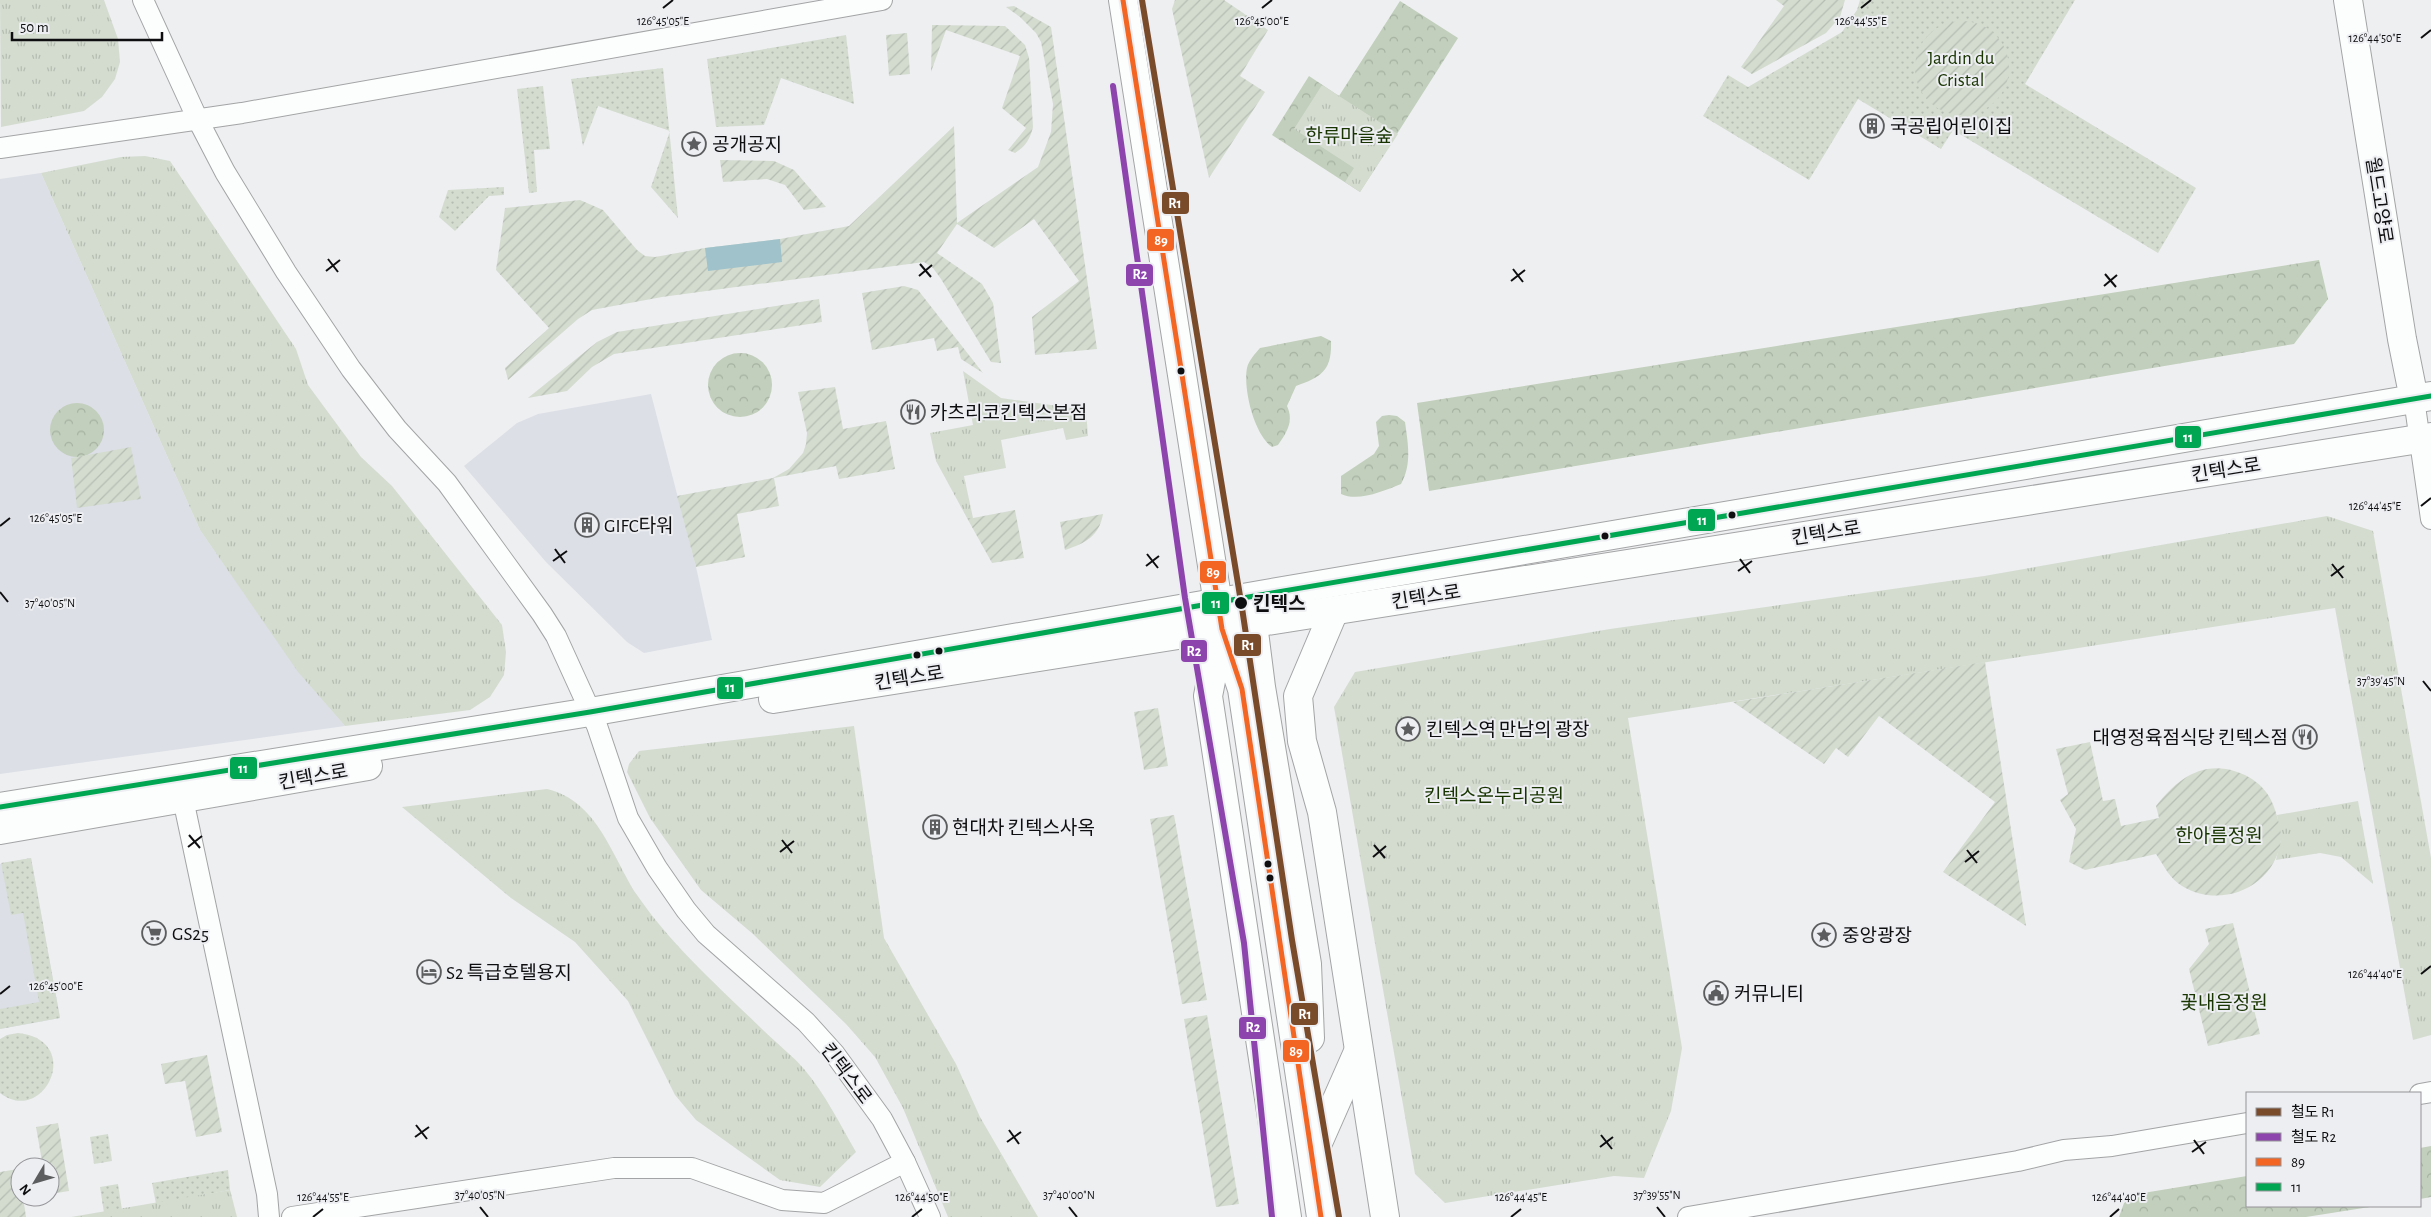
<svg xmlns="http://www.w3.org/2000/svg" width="2431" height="1217" font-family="'Alegreya Sans','Noto Sans KR',sans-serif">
<defs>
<pattern id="grass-dots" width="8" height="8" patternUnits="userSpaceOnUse" patternTransform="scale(1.25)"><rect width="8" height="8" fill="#d4dcd0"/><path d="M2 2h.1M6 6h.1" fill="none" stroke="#b5bcb2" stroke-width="1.8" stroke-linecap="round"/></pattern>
<pattern id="forest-crowns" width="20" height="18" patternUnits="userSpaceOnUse" patternTransform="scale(1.25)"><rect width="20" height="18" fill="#c2cfbc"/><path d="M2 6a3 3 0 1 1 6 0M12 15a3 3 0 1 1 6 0" fill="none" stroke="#a6b1a1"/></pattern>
<pattern id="park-tufts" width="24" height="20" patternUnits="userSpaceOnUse" patternTransform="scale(1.25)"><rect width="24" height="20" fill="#d4dcd0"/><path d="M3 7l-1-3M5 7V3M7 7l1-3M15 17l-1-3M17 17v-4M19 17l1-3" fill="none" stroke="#b5bcb2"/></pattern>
<pattern id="garden-furrows" width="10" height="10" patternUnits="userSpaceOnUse" patternTransform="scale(1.25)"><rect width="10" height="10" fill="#d4dcd0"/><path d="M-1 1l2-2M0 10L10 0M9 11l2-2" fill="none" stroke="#b5bcb2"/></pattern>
</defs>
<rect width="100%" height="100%" fill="#eeeff1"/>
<!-- built -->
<g fill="#dcdfe6">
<path d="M41 173 200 530 302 676 345 726 0 774V179Z"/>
<path d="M651 394 696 567 712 640 644 653 627 642 546 562 464 466 517 423 538 414Z"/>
<path d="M31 858 60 1018 0 1029V864Z"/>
</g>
<!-- grass -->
<g fill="url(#grass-dots)">
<path d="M1860 0H2075L2025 84 2196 188 2158 253 1953 130 1941 149 1858 99 1809 180 1703 116 1728 75 1748 87 1842 32 1857 10Z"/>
<path d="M846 35 854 104 781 78 764 125 716 127 707 59Z"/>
<path d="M663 68 678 218 651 187 670 131 598 106 583 146 571 79Z"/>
<path d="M543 86 550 149 534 150 537 192 529 193 517 89Z"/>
<path d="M504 187V195L489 196 455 231 439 217 448 190Z"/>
<path d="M31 858 60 1018 0 1029V1009L39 1002 23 913 11 915 1 863Z"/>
<path d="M18 1033C85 1040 44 1127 0 1093V1039L7 1035Z"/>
<path d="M108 1134 112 1161 94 1164 90 1137Z"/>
<path d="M228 1170 230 1190 156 1204 152 1183Z"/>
<path d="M118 1184 122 1210 104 1213 100 1187Z"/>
</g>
<!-- forest -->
<g fill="url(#forest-crowns)">
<path d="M1400 1 1458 38 1360 192 1272 135 1309 76 1339 96Z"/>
<path d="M2319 260 2328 299 2294 344 1429 491 1417 403Z"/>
<path d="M1321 336 1331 341C1332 370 1322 377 1296 386L1287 406C1294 421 1287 432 1278 445L1272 447C1254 434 1243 389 1247 368 1249 360 1255 354 1260 348Z"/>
<circle cx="740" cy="385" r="32"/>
<circle cx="77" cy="430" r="27"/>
<path d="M1389 415 1397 416 1405 422C1408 444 1412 464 1401 484 1384 491 1358 502 1341 494V476L1374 454 1379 446 1376 422 1382 416Z"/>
<path d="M2431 1146V1197L2420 1199V1148Z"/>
<path d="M2247 1176V1206H2376L2306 1217H2119L2124 1203 2137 1194Z"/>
</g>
<!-- park -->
<g fill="url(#park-tufts)">
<path d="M0 0H104L118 39 120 62 115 79 102 97 84 111 1 127Z"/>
<path d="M1322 85 1398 134 1360 192 1345 182 1354 168 1294 129Z"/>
<path d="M145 156 170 161 296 349 308 385 361 457 392 486 502 625 506 652 504 675 490 697 470 710 345 726 298 672 200 530 41 173 121 157Z"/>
<path d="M963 371 1001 398 1086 410 1088 436 1066 440 1063 428 1001 440 1006 468 964 476 973 518H967L936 461 930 433 973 425Z"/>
<path d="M2327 516 2373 531 2431 858V1035L2413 1040 2335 608 1628 718 1682 1048 1671 1111 1644 1178 1614 1176 1445 1203 1415 1174 1334 707 1355 672 1610 629 1984 576Z"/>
<path d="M854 726 884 938 956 1064 980 1117 1038 1217H948L903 1108 875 1057 846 1024 753 934 701 890 650 818 627 772 629 764 639 751Z"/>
<path d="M547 789C598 801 612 857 637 895 672 946 719 987 763 1030 776 1043 792 1055 804 1069 825 1094 840 1124 856 1152L820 1187 780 1180 696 1120 675 1095 628 1001 575 942 511 898 402 807Z"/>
<path d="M2358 801 2373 884 2341 857 2320 853 2276 860 2281 839 2277 815Z"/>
<path d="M230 1190 237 1217H71Z"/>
</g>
<!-- garden -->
<g fill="url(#garden-furrows)">
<path d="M1175 0H1224L1268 30 1240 76 1265 92 1209 178 1172 9Z"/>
<path d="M1776 0H1845L1840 17 1826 33 1752 74 1741 67 1784 6Z"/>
<path d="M1014 6 1051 27 1097 349 1035 355 1032 317 1079 281 1034 219 994 248 957 224 937 253 982 284 993 303 1001 363 991 362 941 279 933 268 924 262 662 297 592 310 578 319 508 380 505 368 549 328 496 270 505 208 580 200 603 210 637 250 645 256 655 257 705 248 780 239 849 226 954 126 957 223 1038 167 1051 132 1053 104 1041 42 1036 33 1020 17 1006 7Z"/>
<circle cx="1962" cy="68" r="47"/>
<path d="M932 25 1005 26 1025 45 1029 58 1033 127C1030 139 1026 146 1015 153L1008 150 1026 128 1002 108 1020 56 946 30 931 72Z"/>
<path d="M907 33 910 74 889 76 886 35Z"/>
<path d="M720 160 774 161 794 170 826 207 804 210 785 185 767 179 723 182Z"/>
<path d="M904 286 918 290 983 373 961 359 958 347 937 351 934 338 872 350 862 293Z"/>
<path d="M819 299 822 322 614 354 592 367 567 391 528 398 597 342 617 332Z"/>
<path d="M835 387 843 429 886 421 895 469 839 479 836 466 774 478 779 506 737 514 745 557 696 567 677 496 773 478 789 469 803 453 806 444 807 433 798 392Z"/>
<path d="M131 447 141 499 77 508 71 458Z"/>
<path d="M1015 510 1024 558 992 563 967 518H973Z"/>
<path d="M1103 514C1099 536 1086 543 1065 550L1060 522Z"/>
<path d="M1985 662 2026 926 1943 872 1995 802 1879 716 1848 757 1836 748 1824 764 1733 702Z"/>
<path d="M1158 708 1168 766 1144 770 1134 712Z"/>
<path d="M2090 742 2103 801 2115 799 2121 826 2159 818 2156 806C2174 783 2196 764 2226 769 2248 773 2267 786 2274 807 2277 816 2282 831 2281 840 2275 887 2221 910 2182 886 2170 879 2164 866 2156 854L2085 870 2069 862 2076 829 2060 800 2068 794 2056 749Z"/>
<path d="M1174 815 1207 1000 1182 1004 1150 819Z"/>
<path d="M2233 923 2260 1034 2208 1046 2189 969 2209 944 2205 929Z"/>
<path d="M1207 1015 1239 1204 1216 1207 1184 1019Z"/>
<path d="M207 1055 222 1132 196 1137 185 1081 165 1084 161 1064Z"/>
<path d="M58 1123 69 1191 50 1194V1167H43L36 1127Z"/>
<path d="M18 1169 20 1197H23L26 1217H0V1172Z"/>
</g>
<!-- water -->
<path fill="#9fc2cb" d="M780 239 782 262 708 271 705 248Z"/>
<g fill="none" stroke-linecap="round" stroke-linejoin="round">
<!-- street casing -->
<g stroke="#a3a4a5" stroke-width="22">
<g id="street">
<path d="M143 0 198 120 225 172 286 272 351 369 397 429 447 483 542 614 556 636 597 726 628 818 657 868 686 910 706 934 806 1022 834 1053 882 1119 905 1162 930 1217"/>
<path d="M0 148 242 113 882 0"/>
<path d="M2414 399 2431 519"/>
<path d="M183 799 267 1194 269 1217"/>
<path d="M2420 1094 2431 1092"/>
<path d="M292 1217 614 1168H692L782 1200 824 1203 905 1162"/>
<path d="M1688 1217 2018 1161 2064 1150 2112 1146 2247 1123"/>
</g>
</g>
<!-- secondary casing -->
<g stroke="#a3a4a5" stroke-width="30">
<g id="secondary">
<path d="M1123 0 1222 629 1242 689 1321 1217"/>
<path d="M2348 0 2402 339 2414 399"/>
<path d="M1334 611 1298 696 1302 741 1322 812 1385 1217"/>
<path d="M1253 624 1261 687 1307 964 1310 1038"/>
<path d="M1221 630 1208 696 1287 1217"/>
<path d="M773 699 2431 437"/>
<path d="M0 807 590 712 1260 595 2431 396"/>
<path d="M0 830 368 766"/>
<path d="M1313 1154 1358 1052"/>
</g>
</g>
<!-- street -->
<use href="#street" stroke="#fcfdfd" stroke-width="20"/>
<!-- secondary -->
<use href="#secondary" stroke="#fcfdfd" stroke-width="28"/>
<!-- bus-1 casing -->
<g stroke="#edeef2" stroke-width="9">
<path id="bus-1" d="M1123 0 1222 629 1242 689 1321 1217"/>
</g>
<!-- bus-2 casing -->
<g stroke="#edeef2" stroke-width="9">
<path id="bus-2" d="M0 807 590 712 1260 595 2431 396"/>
</g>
<!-- bus-1 -->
<use href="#bus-1" stroke="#f26522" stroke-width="5"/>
<!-- bus-2 -->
<use href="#bus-2" stroke="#00a651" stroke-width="5"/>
<!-- rail-1 casing -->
<g stroke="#edeef2" stroke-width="10">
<path id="rail-1" d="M1142 0 1242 608 1292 940 1339 1217"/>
</g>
<!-- rail-2 casing -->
<g stroke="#edeef2" stroke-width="10">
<path id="rail-2" d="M1113 86 1185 598 1244 943 1272 1217"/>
</g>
<!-- rail-1 -->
<use href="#rail-1" stroke="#7a4b2a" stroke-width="6"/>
<!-- rail-2 -->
<use href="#rail-2" stroke="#8e44ad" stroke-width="6"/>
</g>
<!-- ticks -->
<path fill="none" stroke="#0e0e10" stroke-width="2" d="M663 8 673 0M1262 8 1272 0M1861 8 1871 0M2421 38 2431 30M328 259 338 272M920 264 931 277M1513 269 1523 282M326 271 340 260M2105 274 2116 287M919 276 932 265M1511 281 1525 270M2104 286 2117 275M2421 506 2431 498M0 526 10 518M555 549 565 563M1147 554 1158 568M1740 559 1750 573M553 561 567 551M2332 564 2343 578M1146 566 1159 556M1738 571 1752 561M2331 576 2344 566M0 592 8 602M2423 681 2431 691M189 835 200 848M782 840 792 853M1374 845 1385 858M188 847 202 836M1967 850 1977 863M780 852 794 841M1373 857 1386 846M1965 862 1979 851M2421 974 2431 966M0 994 10 986M416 1125 427 1139M1009 1130 1019 1144M1601 1135 1612 1149M415 1137 429 1127M2194 1140 2204 1154M1007 1142 1021 1132M1600 1147 1613 1137M2192 1152 2206 1142M480 1207 488 1217M1069 1207 1077 1217M1657 1207 1665 1217M313 1217 323 1209M912 1217 922 1209M1511 1217 1521 1209M2110 1217 2119 1209"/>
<!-- icons -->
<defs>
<g id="building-ring" transform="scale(1.25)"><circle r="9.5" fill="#edeef2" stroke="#5c5d5f" stroke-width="1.5"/><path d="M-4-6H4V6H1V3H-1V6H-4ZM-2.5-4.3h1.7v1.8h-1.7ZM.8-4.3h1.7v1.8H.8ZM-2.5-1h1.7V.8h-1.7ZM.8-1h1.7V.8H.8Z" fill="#5c5d5f"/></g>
<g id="sight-ring" transform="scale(1.25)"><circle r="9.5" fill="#edeef2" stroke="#5c5d5f" stroke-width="1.5"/><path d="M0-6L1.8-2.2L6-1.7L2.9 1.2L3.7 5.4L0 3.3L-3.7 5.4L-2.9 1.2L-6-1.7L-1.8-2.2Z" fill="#5c5d5f"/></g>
<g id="restaurant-ring" transform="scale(1.25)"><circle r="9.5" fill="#edeef2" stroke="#5c5d5f" stroke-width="1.5"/><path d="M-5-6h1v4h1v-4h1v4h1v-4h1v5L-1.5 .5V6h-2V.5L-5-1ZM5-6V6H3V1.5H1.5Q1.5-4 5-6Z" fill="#5c5d5f"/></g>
<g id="supermarket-ring" transform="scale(1.25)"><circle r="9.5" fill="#edeef2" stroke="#5c5d5f" stroke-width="1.5"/><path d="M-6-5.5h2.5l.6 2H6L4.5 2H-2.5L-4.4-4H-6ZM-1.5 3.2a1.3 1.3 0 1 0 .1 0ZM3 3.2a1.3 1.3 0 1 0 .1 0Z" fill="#5c5d5f"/></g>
<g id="hotel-ring" transform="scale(1.25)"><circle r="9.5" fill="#edeef2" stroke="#5c5d5f" stroke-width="1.5"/><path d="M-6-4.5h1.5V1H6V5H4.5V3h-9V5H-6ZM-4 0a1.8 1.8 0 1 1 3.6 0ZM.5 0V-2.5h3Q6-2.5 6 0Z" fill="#5c5d5f"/></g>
<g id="civic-ring" transform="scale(1.25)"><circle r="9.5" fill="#edeef2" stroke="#5c5d5f" stroke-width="1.5"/><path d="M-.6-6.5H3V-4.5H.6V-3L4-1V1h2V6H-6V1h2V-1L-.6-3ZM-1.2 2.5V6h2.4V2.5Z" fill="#5c5d5f"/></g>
</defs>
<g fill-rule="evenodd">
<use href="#building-ring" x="1872" y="126"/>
<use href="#sight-ring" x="694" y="144"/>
<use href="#restaurant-ring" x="913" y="412"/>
<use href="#building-ring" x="587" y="525"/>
<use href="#sight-ring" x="1408" y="729"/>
<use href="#restaurant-ring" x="2305" y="737"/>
<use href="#building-ring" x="935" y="827"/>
<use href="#supermarket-ring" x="154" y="933"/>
<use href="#sight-ring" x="1824" y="935"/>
<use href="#hotel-ring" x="429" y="972"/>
<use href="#civic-ring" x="1716" y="993"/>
</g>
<!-- markers -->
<g fill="#0e0e10" stroke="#edeef2" stroke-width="2">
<circle cx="1181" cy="371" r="4.5"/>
<circle cx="1732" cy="515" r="4.5"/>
<circle cx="1605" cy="536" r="4.5"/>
<circle cx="1241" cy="603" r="7"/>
<circle cx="939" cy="651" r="4.5"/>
<circle cx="917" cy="655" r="4.5"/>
<circle cx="1268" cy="864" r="4.5"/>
<circle cx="1270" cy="878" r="4.5"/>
</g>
<g text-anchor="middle" stroke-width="4" stroke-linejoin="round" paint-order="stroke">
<!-- park labels -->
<g font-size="19" fill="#183400" stroke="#edeef2">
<text x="1961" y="64">Jardin du<tspan x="1961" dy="22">Cristal</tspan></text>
<text x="1349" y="142">한류마을숲</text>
<text x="1494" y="802">킨텍스온누리공원</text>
<text x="2219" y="842">한아름정원</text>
<text x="2224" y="1009">꽃내음정원</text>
</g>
<!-- poi labels -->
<g font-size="19" fill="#0e0e10" stroke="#edeef2" text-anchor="start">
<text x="1890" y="133">국공립어린이집</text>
<text x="712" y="151">공개공지</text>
<text x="930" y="419">카츠리코킨텍스본점</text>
<text x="604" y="532">GIFC타워</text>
<text x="1426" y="736">킨텍스역 만남의 광장</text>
<text x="2288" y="744" text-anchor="end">대영정육점식당 킨텍스점</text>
<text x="952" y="834">현대차 킨텍스사옥</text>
<text x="172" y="940">GS25</text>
<text x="1842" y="942">중앙광장</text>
<text x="446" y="979">S2 특급호텔용지</text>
<text x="1734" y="1000">커뮤니티</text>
</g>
<!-- street labels -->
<g font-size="19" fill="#0e0e10" stroke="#edeef2">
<text transform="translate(2380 200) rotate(81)" y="7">월드고양로</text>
<text transform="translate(2226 469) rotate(-9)" y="7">킨텍스로</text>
<text transform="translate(1826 532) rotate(-9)" y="7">킨텍스로</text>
<text transform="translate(1426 596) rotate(-9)" y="7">킨텍스로</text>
<text transform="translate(909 677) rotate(-9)" y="7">킨텍스로</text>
<text transform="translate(313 776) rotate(-10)" y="7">킨텍스로</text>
<text transform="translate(847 1073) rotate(53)" y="7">킨텍스로</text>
</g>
<!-- stop labels -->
<g font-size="19" font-weight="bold" fill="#0e0e10" stroke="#edeef2" text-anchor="start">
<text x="1253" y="610">킨텍스</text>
</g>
</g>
<g font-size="12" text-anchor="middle" fill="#0e0e10" stroke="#edeef2" stroke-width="4" stroke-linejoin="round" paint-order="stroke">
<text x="1861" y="25">126°44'55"E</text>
<text x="663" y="25">126°45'05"E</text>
<text x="1262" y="25">126°45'00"E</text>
<text x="2375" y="42">126°44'50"E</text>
<text x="2375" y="510">126°44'45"E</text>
<text x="56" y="522">126°45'05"E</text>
<text x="50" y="607">37°40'05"N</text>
<text x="2381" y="685">37°39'45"N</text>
<text x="2375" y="978">126°44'40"E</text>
<text x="56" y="990">126°45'00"E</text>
<text x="480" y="1199">37°40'05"N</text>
<text x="1069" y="1199">37°40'00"N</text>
<text x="1657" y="1199">37°39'55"N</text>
<text x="323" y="1201">126°44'55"E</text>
<text x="922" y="1201">126°44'50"E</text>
<text x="1521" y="1201">126°44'45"E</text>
<text x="2119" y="1201">126°44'40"E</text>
</g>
<g stroke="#edeef2" stroke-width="2">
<rect x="1161" y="191" width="29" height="24" rx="5" fill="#7a4b2a"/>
<rect x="1146" y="228" width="29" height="24" rx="5" fill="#f26522"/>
<rect x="1125" y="263" width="29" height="24" rx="5" fill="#8e44ad"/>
<rect x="2174" y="425" width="28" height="24" rx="5" fill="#00a651"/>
<rect x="1687" y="508" width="29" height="24" rx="5" fill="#00a651"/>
<rect x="1199" y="560" width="28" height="24" rx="5" fill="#f26522"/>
<rect x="1201" y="591" width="29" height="24" rx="5" fill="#00a651"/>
<rect x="1233" y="633" width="29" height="24" rx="5" fill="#7a4b2a"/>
<rect x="1180" y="639" width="28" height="24" rx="5" fill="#8e44ad"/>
<rect x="716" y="676" width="28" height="24" rx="5" fill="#00a651"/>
<rect x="229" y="756" width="29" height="24" rx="5" fill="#00a651"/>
<rect x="1290" y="1002" width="29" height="24" rx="5" fill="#7a4b2a"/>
<rect x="1238" y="1016" width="29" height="24" rx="5" fill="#8e44ad"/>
<rect x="1282" y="1039" width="28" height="24" rx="5" fill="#f26522"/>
</g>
<g font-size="14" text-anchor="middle" font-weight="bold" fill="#fff">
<text x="1175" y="208">R1</text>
<text x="1161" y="245">89</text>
<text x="1140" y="279">R2</text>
<text x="2188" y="442">11</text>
<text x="1702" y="525">11</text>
<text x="1213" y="577">89</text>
<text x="1216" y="608">11</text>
<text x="1248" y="650">R1</text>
<text x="1194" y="656">R2</text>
<text x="730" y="692">11</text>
<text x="243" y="773">11</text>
<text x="1305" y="1019">R1</text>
<text x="1253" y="1032">R2</text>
<text x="1296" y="1056">89</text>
</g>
<!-- legend -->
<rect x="2246" y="1092" width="175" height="115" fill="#edeef2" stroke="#949498"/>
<rect x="2256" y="1108" width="25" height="8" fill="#7a4b2a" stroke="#949498"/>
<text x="2291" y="1117" font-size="15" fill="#0e0e10">철도 R1</text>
<rect x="2256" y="1133" width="25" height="8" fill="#8e44ad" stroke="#949498"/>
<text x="2291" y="1142" font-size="15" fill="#0e0e10">철도 R2</text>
<rect x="2256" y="1158" width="25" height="8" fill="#f26522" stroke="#949498"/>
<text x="2291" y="1167" font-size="15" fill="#0e0e10">89</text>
<rect x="2256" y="1183" width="25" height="8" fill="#00a651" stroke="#949498"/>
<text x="2291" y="1192" font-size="15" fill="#0e0e10">11</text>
<!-- north arrow -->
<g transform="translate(35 1182) rotate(232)"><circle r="24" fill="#edeef2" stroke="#949498"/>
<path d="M0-4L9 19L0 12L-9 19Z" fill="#5c5d5f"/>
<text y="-8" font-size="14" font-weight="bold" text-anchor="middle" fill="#0e0e10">N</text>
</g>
<!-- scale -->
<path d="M12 32v8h150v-8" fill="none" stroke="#0e0e10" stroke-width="2.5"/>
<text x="20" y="32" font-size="15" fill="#0e0e10" stroke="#edeef2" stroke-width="4" paint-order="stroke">50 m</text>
</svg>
